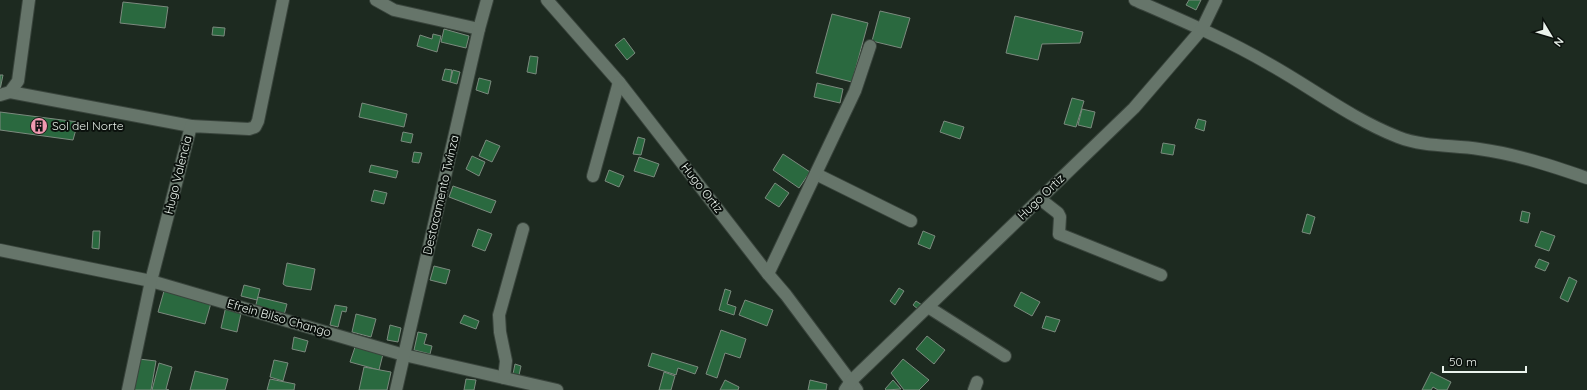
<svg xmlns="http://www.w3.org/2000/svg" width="1587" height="390" font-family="Quicksand,sans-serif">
<rect width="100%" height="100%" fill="#1d2a20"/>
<!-- building -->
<g fill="#2a693f" stroke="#7b8a7e">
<path d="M1189 0H1201L1196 10 1186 5Z"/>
<path d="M123 2 168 7 165 28 120 23Z"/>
<path d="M880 11 910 18 901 48 872 41Z"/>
<path d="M832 14 868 23 852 82 816 73Z"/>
<path d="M1015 16 1083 32 1080 43 1042 44 1038 60 1006 53Z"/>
<path d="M213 27 225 28 224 36 212 35Z"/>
<path d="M444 29 469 36 466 48 441 42Z"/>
<path d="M433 34 441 36 437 52 417 46 420 35 432 39Z"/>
<path d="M624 38 635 53 627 60 615 45Z"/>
<path d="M530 56 538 57 536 74 527 72Z"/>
<path d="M445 69 452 70 450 82 442 80Z"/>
<path d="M453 70 460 72 457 84 450 82Z"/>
<path d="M0 75H3L0 90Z"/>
<path d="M479 78 491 81 488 94 476 90Z"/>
<path d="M817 83 843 89 840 103 814 97Z"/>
<path d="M1072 98 1084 101 1076 127 1064 124Z"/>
<path d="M362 103 407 114 404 127 359 117Z"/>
<path d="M1082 109 1095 112 1091 128 1078 125Z"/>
<path d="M0 112 78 122 73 140 0 130Z"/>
<path d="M1198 119 1206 121 1204 131 1195 128Z"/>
<path d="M944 121 964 127 960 139 940 132Z"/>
<path d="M403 132 413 134 411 143 401 141Z"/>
<path d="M638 137 645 139 641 155 633 154Z"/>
<path d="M486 140 500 146 492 162 479 156Z"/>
<path d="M1163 143 1175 145 1173 155 1161 153Z"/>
<path d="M414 152 422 153 419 163 412 162Z"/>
<path d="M783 154 810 172 799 188 773 170Z"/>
<path d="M472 156 485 162 479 176 466 169Z"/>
<path d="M639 157 659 164 654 177 634 171Z"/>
<path d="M371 165 398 171 396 178 369 172Z"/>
<path d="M609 170 624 176 619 187 605 181Z"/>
<path d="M775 183 789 193 779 207 765 198Z"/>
<path d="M453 186 496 201 491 213 449 197Z"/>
<path d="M374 190 387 193 384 204 371 201Z"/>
<path d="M1522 211 1530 213 1528 223 1520 221Z"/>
<path d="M1307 214 1315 217 1310 234 1302 232Z"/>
<path d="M478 229 492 234 485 251 472 246Z"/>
<path d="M93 231H100L99 249 92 248Z"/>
<path d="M923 231 935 236 930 249 918 244Z"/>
<path d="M1541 231 1555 236 1549 251 1535 246Z"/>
<path d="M1539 259 1549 263 1545 271 1535 267Z"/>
<path d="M287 263 315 269 311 290 286 286 283 284Z"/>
<path d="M434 266 450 270 446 284 430 280Z"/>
<path d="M1569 277 1577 281 1568 302 1560 298Z"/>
<path d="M244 285 260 289 257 300 241 296Z"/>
<path d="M899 288 904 291 895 305 890 301Z"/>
<path d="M725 289 731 291 727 304 736 307 734 315 719 310Z"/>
<path d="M164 291 211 303 205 324 158 312Z"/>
<path d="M1021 292 1040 302 1032 316 1014 306Z"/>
<path d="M258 297 287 304 284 315 255 308Z"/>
<path d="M745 300 773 310 767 326 739 315Z"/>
<path d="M916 301 922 305 919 310 913 305Z"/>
<path d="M335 305 347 307 346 312 342 311 338 327 330 325Z"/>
<path d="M226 306 242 309 237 332 221 328Z"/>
<path d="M356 314 376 319 371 337 352 332Z"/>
<path d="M464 315 479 321 476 329 460 323Z"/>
<path d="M1046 316 1060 320 1055 332 1042 328Z"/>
<path d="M390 325 401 328 398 342 387 340Z"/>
<path d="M721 330 746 339 740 358 725 353 717 378 706 374Z"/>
<path d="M418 332 427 334 424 344 432 346 430 354 414 350Z"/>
<path d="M927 336 945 350 934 364 916 349Z"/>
<path d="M294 337 308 341 305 352 292 349Z"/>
<path d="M356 344 383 354 379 370 350 362Z"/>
<path d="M652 353 698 367 695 374 678 368 676 375 648 366Z"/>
<path d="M139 359 156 361 151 390H134Z"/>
<path d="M903 359 929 380 919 390H904L891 373Z"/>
<path d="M274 360 288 363 283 381 270 377Z"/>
<path d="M159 363 172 367 166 389 169 390H152Z"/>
<path d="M515 364 521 366 519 375 513 374Z"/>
<path d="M364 367 391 372 387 390H359Z"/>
<path d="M195 371 228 379 225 390H190Z"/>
<path d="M664 372 675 376 671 390H659Z"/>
<path d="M1431 372 1451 382 1447 390H1438L1433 387 1431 390H1422Z"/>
<path d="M270 379 295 384 294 390H267Z"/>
<path d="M466 379 476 380 474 390H464Z"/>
<path d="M725 380 739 387 738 390H720Z"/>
<path d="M810 380 827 384 826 390H808Z"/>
<path d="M893 380 901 389 886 390 885 389Z"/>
</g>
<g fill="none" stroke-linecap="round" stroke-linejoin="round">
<!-- minor casing -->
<g stroke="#39443c" stroke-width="14">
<g id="minor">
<path d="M376 0 394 10 479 29"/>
<path d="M547 0 619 82 768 274 786 295 857 390"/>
<path d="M1135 0C1181 20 1226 39 1269 64 1312 88 1352 119 1398 137 1423 147 1453 145 1479 149 1516 154 1552 166 1587 178"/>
<path d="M10 92 191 126"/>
<path d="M0 95 10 92 18 81 29 0"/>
<path d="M816 174 911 221"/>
<path d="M593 176 619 82"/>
<path d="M1040 199 1058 213 1060 217 1059 234 1161 275"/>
<path d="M0 250 151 281 404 355 557 390"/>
<path d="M768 274 855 91 870 46"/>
<path d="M928 307 1005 356"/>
<path d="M504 378 506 361 500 332 499 315 523 229"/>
<path d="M128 390 151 281 191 126 249 129 255 127 258 121 283 0"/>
<path d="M396 390 479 29 487 0"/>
<path d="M845 390 851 381 1134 108 1202 29 1216 0"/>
<path d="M974 390 977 382"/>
</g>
</g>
<!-- minor -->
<use href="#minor" stroke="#66756a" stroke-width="12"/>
</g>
<!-- icons -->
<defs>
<g id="building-disc" transform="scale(0.9)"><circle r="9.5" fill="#f19ab1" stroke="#0b110d"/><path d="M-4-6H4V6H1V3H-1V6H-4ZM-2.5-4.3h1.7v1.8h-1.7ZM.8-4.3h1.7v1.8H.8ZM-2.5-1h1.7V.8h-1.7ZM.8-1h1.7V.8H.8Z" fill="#111"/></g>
</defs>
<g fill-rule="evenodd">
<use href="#building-disc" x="39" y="126"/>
</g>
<g text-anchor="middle" stroke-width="4" stroke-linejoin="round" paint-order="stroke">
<!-- poi labels -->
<g font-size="12" fill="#eaf3ec" stroke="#0b110d" text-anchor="start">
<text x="52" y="130">Sol del Norte</text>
</g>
<!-- street labels -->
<g font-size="12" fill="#eaf3ec" stroke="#0b110d">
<text transform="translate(178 175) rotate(-76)" y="4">Hugo Valencia</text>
<text transform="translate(702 188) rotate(52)" y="4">Hugo Ortiz</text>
<text transform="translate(441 195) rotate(-77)" y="4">Destacamento Twinza</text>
<text transform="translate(1041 197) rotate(-44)" y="4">Hugo Ortiz</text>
<text transform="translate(279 318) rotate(16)" y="4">Efrein Bilso Chango</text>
</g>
</g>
<!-- north arrow -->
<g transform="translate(1551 36) rotate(128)" stroke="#0b110d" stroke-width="3" paint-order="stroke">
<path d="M0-3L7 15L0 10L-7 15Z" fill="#eaf3ec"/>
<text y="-6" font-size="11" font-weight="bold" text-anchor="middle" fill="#eaf3ec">N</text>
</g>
<!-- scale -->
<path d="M1443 366v6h83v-6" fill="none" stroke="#eaf3ec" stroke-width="2"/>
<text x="1449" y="366" font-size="12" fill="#eaf3ec" stroke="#0b110d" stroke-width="3" paint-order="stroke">50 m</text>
</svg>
